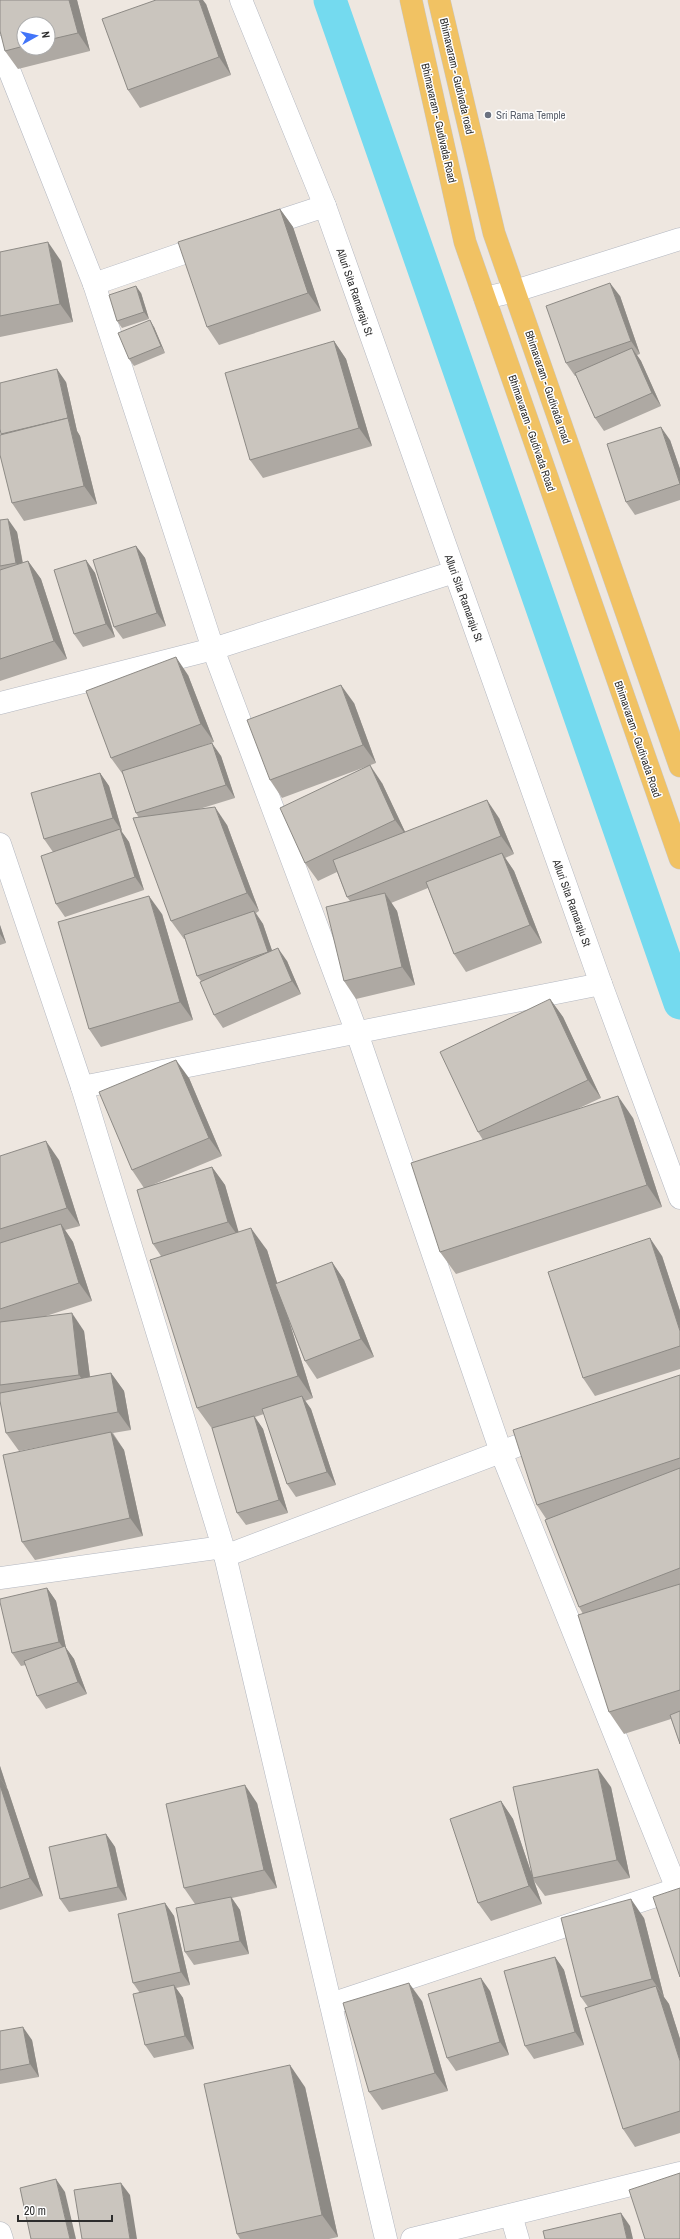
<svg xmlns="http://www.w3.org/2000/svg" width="680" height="2239" font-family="'Archivo Narrow',sans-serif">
<rect width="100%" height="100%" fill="#eee7e0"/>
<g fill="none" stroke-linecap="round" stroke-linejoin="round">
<!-- canal -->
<path stroke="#74daef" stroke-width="33" d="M330 0 680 1003"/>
<!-- minor casing -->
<g stroke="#b3b7c0" stroke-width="23">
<g id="minor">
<path d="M241 0 325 206 601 984 680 1198"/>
<path d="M0 47 94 284 213 649 357 1033 501 1452 677 1889"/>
<path d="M258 228 325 206"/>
<path d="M94 284 210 244"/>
<path d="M485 298 515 291 680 239"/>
<path d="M0 703 213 649 454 572"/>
<path d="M0 844 82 1087 223 1547 0 1578"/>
<path d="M82 1087 601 984"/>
<path d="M223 1547 386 2239"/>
<path d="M225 1556 546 1435"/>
<path d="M331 2004 680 1888"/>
<path d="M511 2215 518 2239"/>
<path d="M0 2233 2 2239"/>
<path d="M412 2239 680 2173"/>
</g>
</g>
<!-- major casing -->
<g stroke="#c8c8c8" stroke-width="23">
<g id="major">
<path d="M411 0 465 242 680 858"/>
<path d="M439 0 494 233 680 766"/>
</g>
</g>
<!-- minor -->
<use href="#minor" stroke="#fff" stroke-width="22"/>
<!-- major -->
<use href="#major" stroke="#f1c263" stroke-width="22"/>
</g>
<!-- wall -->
<g fill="#aea9a3" fill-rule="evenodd">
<path d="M0 0H77L90 51 18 69 5 51ZM24 24H48V48H24Z"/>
<path d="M206 4 231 75 140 108 128 90Z"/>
<path d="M280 209 293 227 321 311 219 345 207 327Z"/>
<path d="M0 252 61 261 73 322 0 337Z"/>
<path d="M141 293 149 319 122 328 117 321Z"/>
<path d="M620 296 640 354 637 355 641 361 661 406 604 431 595 418 576 376H575L566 363Z"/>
<path d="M154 327 165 353 134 366 129 359Z"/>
<path d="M334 341 346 359 372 446 263 478 250 460Z"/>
<path d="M66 382 77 431 80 436 97 504 24 521 12 503 1 434Z"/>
<path d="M670 440 680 469V500L635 515 626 502Z"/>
<path d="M0 520 17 532 23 563 28 561 41 579 67 659 0 681Z"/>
<path d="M136 546 145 558 166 626 123 639 114 627Z"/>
<path d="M86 560 95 573 115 637 83 647 74 634Z"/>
<path d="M188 675 214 742 202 746 221 756 235 798 196 810 227 825 259 911 256 913 263 924 272 951 287 961 301 994 223 1028 214 1015 201 981 197 976 185 939H184L171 921 139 818 136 813 124 776 111 758Z"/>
<path d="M354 703 376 763 282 798 270 780Z"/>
<path d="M100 773 109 786 122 831H121L129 842 144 890 65 917 56 904 53 852 44 839Z"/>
<path d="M382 783 405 832 499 818 514 854 505 858 514 871 542 943 466 972 454 954 428 888 391 903 397 911 415 985 356 999 344 981 350 901 347 897 337 872 318 881 305 863Z"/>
<path d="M162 914 193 1020 101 1047 89 1029Z"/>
<path d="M0 925 6 943 0 945Z"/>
<path d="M550 999 563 1017 601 1098 575 1110 633 1118 662 1207 456 1274 440 1252 483 1140 478 1132Z"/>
<path d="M189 1078 222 1156 152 1185 212 1167 225 1185 238 1232 267 1250 277 1283 332 1262 344 1280 374 1357 317 1379 305 1361 288 1318 313 1398 305 1401 311 1409 336 1485 296 1497 287 1484 264 1414 255 1417 263 1429 288 1513 246 1525 237 1513 213 1430 197 1408 161 1256 153 1244 144 1188 132 1170Z"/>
<path d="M0 1156 59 1160 80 1226 65 1230 73 1242 92 1301 46 1316 84 1331 90 1377 111 1373 124 1391 131 1430 113 1433 124 1450 143 1536 35 1560 22 1542 54 1444 19 1451 6 1433 1 1404H0Z"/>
<path d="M662 1256 680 1311V1369L595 1396 583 1378Z"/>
<path d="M680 1375V1744L671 1719 624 1734 609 1712 583 1614 579 1607 547 1520 537 1505Z"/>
<path d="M47 1588 56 1601 66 1648 74 1659 87 1694 46 1709 37 1696 26 1665 21 1666 12 1653Z"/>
<path d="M0 1766 43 1896 0 1910Z"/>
<path d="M611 1787 630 1878 545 1896 534 1881 542 1904 491 1921 478 1903 501 1801 513 1819 531 1872Z"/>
<path d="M257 1803 277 1888 232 1898 240 1910 249 1954 194 1965 185 1952 195 1904 184 1888Z"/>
<path d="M106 1834 115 1847 127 1900 69 1912 60 1899Z"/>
<path d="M165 1903 174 1916 190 1985 176 1988 183 1998 194 2049 154 2058 145 2045 140 1993 133 1983Z"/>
<path d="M644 1918 664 1997 669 2004 680 2039V2133L635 2147 623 2129 588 2007 581 1997Z"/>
<path d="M555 1957 564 1970 584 2045 534 2059 525 2046Z"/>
<path d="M490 1991 509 2055 456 2071 447 2058Z"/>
<path d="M422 2001 448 2091 382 2110 369 2092Z"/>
<path d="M0 2031 32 2040 39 2077 0 2084Z"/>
<path d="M305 2087 338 2237 329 2239H240L237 2234Z"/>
</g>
<!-- shaded-wall -->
<g fill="#8d8a85">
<path d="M69 0H77L90 51 78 33Z"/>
<path d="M199 0H203L206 4 231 75 219 57Z"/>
<path d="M280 209 293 227 321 311 308 293Z"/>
<path d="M48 242 61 261 73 322 60 304Z"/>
<path d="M610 283 620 296 640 354 631 341Z"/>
<path d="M136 286 141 293 149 319 144 312Z"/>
<path d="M150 320 154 327 165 353 161 346Z"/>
<path d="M334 341 346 359 372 446 359 428Z"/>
<path d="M632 348 641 361 661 406 652 393Z"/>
<path d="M57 369 66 382 77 431 80 436 97 504 84 486Z"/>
<path d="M661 427 670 440 680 469V484Z"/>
<path d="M8 519 17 532 25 576 16 563Z"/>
<path d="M136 546 145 558 166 626 157 613Z"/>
<path d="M86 560 95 573 115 637 106 624Z"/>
<path d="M28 561 41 579 67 659 54 641Z"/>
<path d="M176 657 188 675 214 742 201 724Z"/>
<path d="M341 685 354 703 376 763 363 745Z"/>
<path d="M212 743 221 756 235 798 226 785Z"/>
<path d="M370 765 382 783 408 838 395 820Z"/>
<path d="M100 773 109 786 122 831 113 818Z"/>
<path d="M487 800 499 818 514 854 501 836Z"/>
<path d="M215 807 227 825 259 911 247 893Z"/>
<path d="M120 829 129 842 144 890 135 877Z"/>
<path d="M502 853 514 871 542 943 530 925Z"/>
<path d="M385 893 397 911 415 985 402 967Z"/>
<path d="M149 896 162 914 193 1020 180 1002Z"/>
<path d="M254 911 263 924 277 965 268 952Z"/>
<path d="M0 925 6 943 0 934Z"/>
<path d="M278 948 287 961 301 994 292 981Z"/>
<path d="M550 999 563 1017 601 1098 588 1080Z"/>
<path d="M176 1060 189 1078 222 1156 209 1138Z"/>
<path d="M618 1096 633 1118 662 1207 647 1185Z"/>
<path d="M46 1141 59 1160 80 1226 67 1208Z"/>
<path d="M212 1167 225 1185 241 1240 228 1222Z"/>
<path d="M61 1224 73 1242 92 1301 79 1283Z"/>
<path d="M251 1228 267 1250 313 1398 298 1376Z"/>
<path d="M650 1238 662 1256 680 1311V1331Z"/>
<path d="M332 1262 344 1280 374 1357 361 1339Z"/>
<path d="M72 1313 84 1331 92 1393 79 1375Z"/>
<path d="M111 1373 124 1391 131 1430 118 1412Z"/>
<path d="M302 1396 311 1409 336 1485 327 1472Z"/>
<path d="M254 1416 263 1429 288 1513 279 1500Z"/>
<path d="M111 1432 124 1450 143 1536 130 1518Z"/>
<path d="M47 1588 56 1601 66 1648 74 1659 87 1694 78 1682 68 1655 59 1642Z"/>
<path d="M0 1766 7 1788 0 1778Z"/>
<path d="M598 1769 611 1787 630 1878 617 1860Z"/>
<path d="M0 1778 8 1790 43 1896 30 1878 0 1785Z"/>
<path d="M245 1785 257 1803 277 1888 264 1870Z"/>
<path d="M501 1801 513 1819 533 1878 534 1881 542 1904 529 1886Z"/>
<path d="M106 1834 115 1847 127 1900 118 1887Z"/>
<path d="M231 1897 240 1910 249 1954 240 1941Z"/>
<path d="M631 1899 644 1918 664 1997 652 1979Z"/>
<path d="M165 1903 174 1916 190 1985 181 1972Z"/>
<path d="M555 1957 564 1970 584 2045 575 2032Z"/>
<path d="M481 1978 490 1991 509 2055 500 2042Z"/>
<path d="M409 1983 422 2001 448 2091 435 2073Z"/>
<path d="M174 1985 183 1998 194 2049 185 2036Z"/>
<path d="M656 1986 669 2004 680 2039V2061Z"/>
<path d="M23 2027 32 2040 39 2077 30 2064Z"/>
<path d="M290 2065 305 2087 338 2237 322 2215Z"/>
<path d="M56 2179 65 2192 76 2239H70Z"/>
<path d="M121 2183 130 2195 137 2239H130Z"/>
<path d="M621 2213 630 2226 633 2239H627Z"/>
</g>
<!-- building -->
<g fill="#cac5be" stroke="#8d8a85">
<path d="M0 0H69L78 33 48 40V24H24V46L5 51 0 31Z"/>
<path d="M156 0H199L219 57 128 90 102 19Z"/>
<path d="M280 209 308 293 207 327 178 242Z"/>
<path d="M48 242 60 304 0 316V252Z"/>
<path d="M610 283 631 341 566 363 546 306Z"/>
<path d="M136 286 144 312 117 321 109 295Z"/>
<path d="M150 320 161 346 129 359 118 333Z"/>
<path d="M334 341 359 428 250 460 225 373Z"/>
<path d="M632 348 652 393 595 418 575 373Z"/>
<path d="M57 369 68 418 1 434 0 429V383Z"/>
<path d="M68 418 84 486 12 503 0 455V435Z"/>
<path d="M661 427 680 484 626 502 607 444Z"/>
<path d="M8 519 16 563 0 566V520Z"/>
<path d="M136 546 157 613 114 627 93 560Z"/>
<path d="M86 560 106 624 74 634 54 570Z"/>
<path d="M28 561 54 641 0 659V570Z"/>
<path d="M176 657 201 724 111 758 86 691Z"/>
<path d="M341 685 363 745 270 780 247 720Z"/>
<path d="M212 743 226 785 136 813 122 771Z"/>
<path d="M370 765 395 820 305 863 280 808Z"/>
<path d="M100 773 113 818 44 839 31 793Z"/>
<path d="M487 800 501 836 347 897 333 860Z"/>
<path d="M215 807 247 893 171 921 133 818Z"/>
<path d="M120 829 135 877 56 904 41 856Z"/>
<path d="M502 853 530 925 454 954 426 882Z"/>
<path d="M385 893 402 967 344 981 326 907Z"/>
<path d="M149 896 180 1002 89 1029 58 922Z"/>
<path d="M254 911 268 952 197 976 184 935Z"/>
<path d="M278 948 292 981 214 1015 200 982Z"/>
<path d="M550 999 588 1080 478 1132 440 1052Z"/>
<path d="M176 1060 209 1138 132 1170 99 1092Z"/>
<path d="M618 1096 647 1185 440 1252 411 1163Z"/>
<path d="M46 1141 67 1208 0 1229V1156Z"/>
<path d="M212 1167 228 1222 153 1244 137 1190Z"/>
<path d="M61 1224 79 1283 0 1309V1243Z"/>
<path d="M251 1228 298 1376 197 1408 150 1260Z"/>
<path d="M650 1238 680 1331V1346L583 1378 548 1272Z"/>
<path d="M332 1262 361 1339 305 1361 275 1284Z"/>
<path d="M72 1313 79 1375 0 1385V1322Z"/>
<path d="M111 1373 118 1412 6 1433 0 1401V1393Z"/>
<path d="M680 1375V1458L537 1505 513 1430Z"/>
<path d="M302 1396 327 1472 287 1484 262 1409Z"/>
<path d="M254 1416 279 1500 237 1513 212 1428Z"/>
<path d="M111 1432 130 1518 22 1542 3 1455Z"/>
<path d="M680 1468V1568L579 1607 545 1520Z"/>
<path d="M680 1584V1690L609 1712 578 1615Z"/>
<path d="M47 1588 59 1642 12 1653 0 1602V1599Z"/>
<path d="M65 1646 78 1682 37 1696 24 1661Z"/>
<path d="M680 1711V1744L670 1715Z"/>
<path d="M598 1769 617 1860 533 1878 513 1787Z"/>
<path d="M0 1785 30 1878 0 1888Z"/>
<path d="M245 1785 264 1870 184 1888 166 1804Z"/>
<path d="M501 1801 529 1886 478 1903 450 1819Z"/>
<path d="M106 1834 118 1887 60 1899 49 1847Z"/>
<path d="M680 1888V1977L653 1897Z"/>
<path d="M231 1897 240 1941 185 1952 176 1908Z"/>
<path d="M631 1899 652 1979 581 1997 561 1918Z"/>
<path d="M165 1903 181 1972 133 1983 118 1914Z"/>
<path d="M555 1957 575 2032 525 2046 504 1971Z"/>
<path d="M481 1978 500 2042 447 2058 428 1994Z"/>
<path d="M409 1983 435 2073 369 2092 343 2003Z"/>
<path d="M174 1985 185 2036 145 2045 133 1994Z"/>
<path d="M656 1986 680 2061V2111L623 2129 585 2008Z"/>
<path d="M23 2027 30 2064 0 2070V2031Z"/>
<path d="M290 2065 322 2215 237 2234 204 2084Z"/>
<path d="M680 2173V2239H645L629 2190Z"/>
<path d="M56 2179 70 2239H31L20 2188Z"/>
<path d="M121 2183 130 2239H82L74 2190Z"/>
<path d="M621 2213 627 2239H545L543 2231Z"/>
</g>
<!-- markers -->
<circle fill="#6b7280" stroke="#fff" stroke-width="1.5" cx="488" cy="115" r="4"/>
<g text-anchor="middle" stroke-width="3" stroke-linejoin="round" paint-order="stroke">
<!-- street labels -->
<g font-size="11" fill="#2d2d2d" stroke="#fff">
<text transform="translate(457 76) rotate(77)" y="4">Bhimavaram - Gudivada road</text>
<text transform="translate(439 123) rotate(77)" y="4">Bhimavaram - Gudivada Road</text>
<text transform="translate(355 292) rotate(71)" y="4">Alluri Sita Ramaraju St</text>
<text transform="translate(548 387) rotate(71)" y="4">Bhimavaram - Gudivada road</text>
<text transform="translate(532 433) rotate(71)" y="4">Bhimavaram - Gudivada Road</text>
<text transform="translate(464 598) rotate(70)" y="4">Alluri Sita Ramaraju St</text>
<text transform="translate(638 739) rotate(71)" y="4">Bhimavaram - Gudivada Road</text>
<text transform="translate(572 903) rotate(70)" y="4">Alluri Sita Ramaraju St</text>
</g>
<!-- worship labels -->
<g font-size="11" fill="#5b616d" stroke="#fff" text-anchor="start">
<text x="496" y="119">Sri Rama Temple</text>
</g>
</g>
<!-- north arrow -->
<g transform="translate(36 36) rotate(82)"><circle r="19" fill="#ffffff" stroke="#ababab"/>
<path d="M0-3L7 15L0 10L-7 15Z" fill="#4275f9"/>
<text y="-6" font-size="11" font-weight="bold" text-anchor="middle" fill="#2d2d2d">N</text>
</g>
<!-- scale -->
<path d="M18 2215v6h94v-6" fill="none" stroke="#2d2d2d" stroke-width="2"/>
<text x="24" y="2215" font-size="12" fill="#2d2d2d" stroke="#ffffff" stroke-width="3" paint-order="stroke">20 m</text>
</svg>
